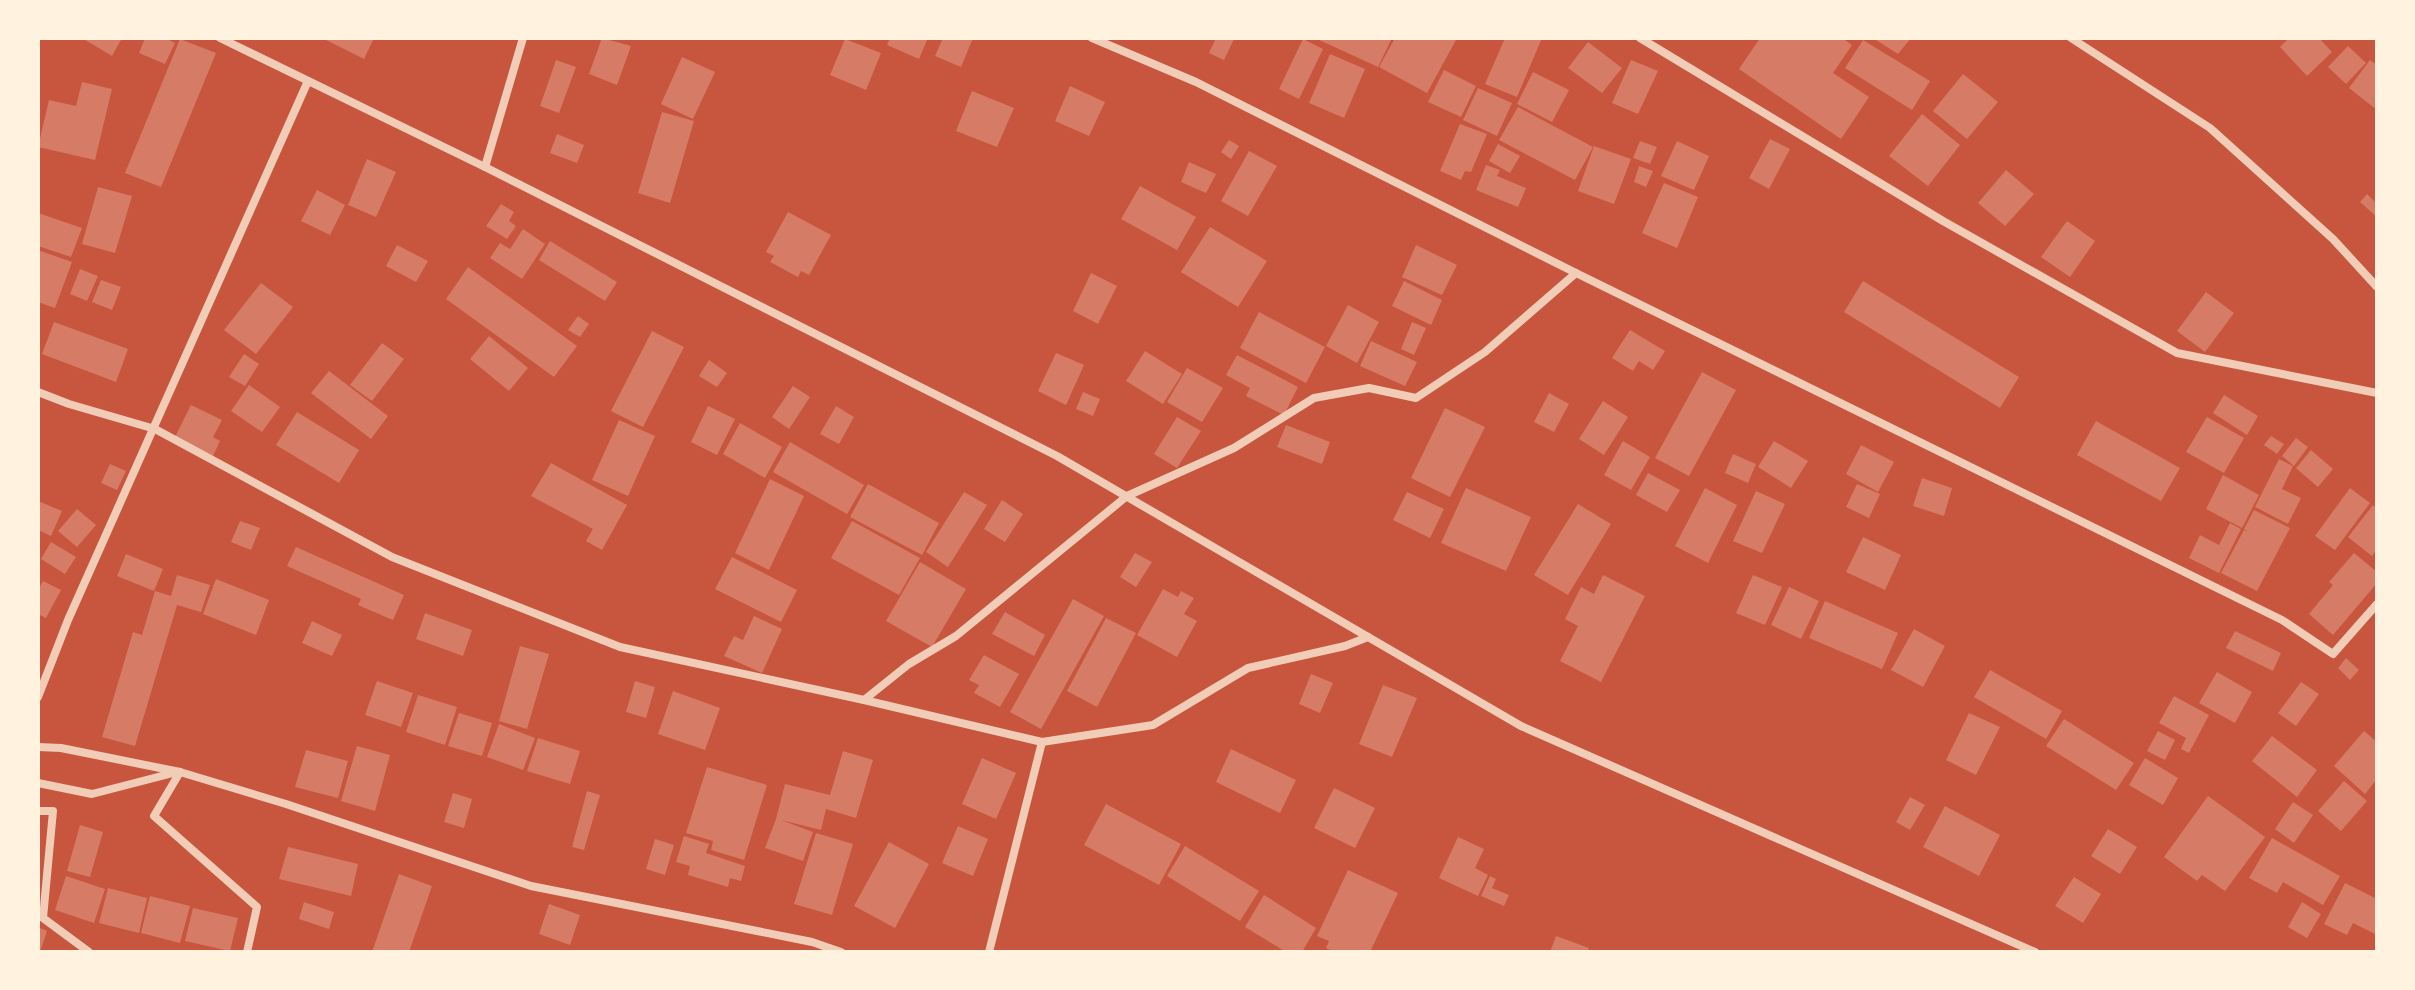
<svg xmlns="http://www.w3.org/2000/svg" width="2415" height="990" font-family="'Roboto Condensed',sans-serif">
<rect width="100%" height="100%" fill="#c8553d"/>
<!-- building -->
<g fill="#d67c66">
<path d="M82 38H122L112 56Z"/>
<path d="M145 38H165L175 43 165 64 139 53Z"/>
<path d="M322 38H374L364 59Z"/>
<path d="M602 38 631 46 617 85 589 74Z"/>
<path d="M890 38H928L919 59 887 45Z"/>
<path d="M943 38H973L961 67 935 56Z"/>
<path d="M1216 38 1234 39 1224 60 1209 53Z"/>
<path d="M1315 38H1392L1378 67Z"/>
<path d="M1395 38H1457L1427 93 1379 67Z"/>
<path d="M1505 38H1542L1517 97 1485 84Z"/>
<path d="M1760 38H1842L1852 45 1833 73 1869 97 1841 139 1739 69Z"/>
<path d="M1873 38H1911L1898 54Z"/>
<path d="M2289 38H2319L2332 52 2307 76 2280 47Z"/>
<path d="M180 39 216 53 161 187 125 173Z"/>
<path d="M845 39 881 53 866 90 830 75Z"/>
<path d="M1303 39 1323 49 1299 99 1279 89Z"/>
<path d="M1863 40 1930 81 1912 110 1845 68Z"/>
<path d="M1588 42 1622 68 1602 93 1568 68Z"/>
<path d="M2348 46 2366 63 2346 84 2328 67Z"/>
<path d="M1330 54 1365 69 1344 118 1309 103Z"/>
<path d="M682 57 715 72 693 119 661 104Z"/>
<path d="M556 60 576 67 559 113 540 106Z"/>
<path d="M1631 60 1658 71 1638 114 1612 103Z"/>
<path d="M2370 60 2377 65V110L2349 88Z"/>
<path d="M1444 70 1476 86 1461 117 1428 102Z"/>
<path d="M1533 72 1569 90 1552 122 1517 104Z"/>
<path d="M1963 74 1998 102 1967 139 1933 111Z"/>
<path d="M82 82 112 89 95 160 38 147 49 100 76 106Z"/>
<path d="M1070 86 1105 102 1089 136 1055 121Z"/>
<path d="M1478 88 1512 103 1497 136 1463 120Z"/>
<path d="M972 91 1014 108 997 147 956 131Z"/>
<path d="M1518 107 1593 147 1575 180 1499 140Z"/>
<path d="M662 112 694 121 670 203 638 193Z"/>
<path d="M1922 114 1960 145 1928 186 1889 156Z"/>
<path d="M1460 124 1487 134 1471 172 1465 171 1461 180 1440 171Z"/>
<path d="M557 134 584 145 577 163 550 153Z"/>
<path d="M1770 139 1790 149 1769 189 1749 178Z"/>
<path d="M1229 140 1239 146 1231 159 1221 152Z"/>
<path d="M1640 141 1657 147 1650 164 1633 158Z"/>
<path d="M1677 141 1709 156 1694 190 1661 176Z"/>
<path d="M1498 144 1520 156 1510 173 1489 161Z"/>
<path d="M1594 146 1631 159 1614 204 1578 191Z"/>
<path d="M1249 151 1277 166 1248 216 1221 201Z"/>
<path d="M367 159 396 172 376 217 348 205Z"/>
<path d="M1189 162 1216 174 1206 193 1181 182Z"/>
<path d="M1486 165 1500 170 1497 176 1526 188 1518 207 1476 190Z"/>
<path d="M1639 166 1653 171 1646 187 1634 182Z"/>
<path d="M2006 170 2034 194 2005 226 1978 203Z"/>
<path d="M1664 183 1698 197 1677 248 1642 233Z"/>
<path d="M1140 186 1196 217 1177 250 1121 219Z"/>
<path d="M98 187 132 196 115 253 82 244Z"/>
<path d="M317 190 345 205 330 235 301 221Z"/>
<path d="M2367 194 2377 204V217L2360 202Z"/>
<path d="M501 204 514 212 509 221 516 226 507 239 486 226Z"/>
<path d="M788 212 831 235 809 275 801 271 798 277 770 262 774 256 766 252Z"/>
<path d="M38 213 82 228 71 257 38 246Z"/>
<path d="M2067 221 2095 241 2070 277 2041 257Z"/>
<path d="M1210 227 1267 261 1238 307 1181 272Z"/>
<path d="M523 229 545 244 522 279 490 258 500 243 510 249Z"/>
<path d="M550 241 617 282 605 301 539 260Z"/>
<path d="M397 245 428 261 416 282 386 266Z"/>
<path d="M1416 245 1457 265 1442 295 1402 277Z"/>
<path d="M38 250 72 262 55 308 38 302Z"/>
<path d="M468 267 577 346 554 377 446 299Z"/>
<path d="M80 269 98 276 87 301 70 294Z"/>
<path d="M1091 273 1117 286 1098 324 1073 311Z"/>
<path d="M101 280 121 287 112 310 92 302Z"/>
<path d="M1404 281 1442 300 1431 325 1392 306Z"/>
<path d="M1863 281 2019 377 2000 408 1844 312Z"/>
<path d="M261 283 293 307 256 354 224 330Z"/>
<path d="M2206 292 2234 313 2205 352 2177 331Z"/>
<path d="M1348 305 1379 322 1357 363 1326 346Z"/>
<path d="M1259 312 1325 347 1306 383 1240 348Z"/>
<path d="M578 316 589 324 580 337 568 330Z"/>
<path d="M54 322 128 349 116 382 42 354Z"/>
<path d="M1412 322 1426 328 1414 355 1401 349Z"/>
<path d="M1630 330 1665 351 1653 370 1639 361 1633 371 1612 358Z"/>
<path d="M652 331 684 347 643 427 611 411Z"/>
<path d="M489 336 528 368 509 391 470 359Z"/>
<path d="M1371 341 1417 362 1405 386 1360 366Z"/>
<path d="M382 343 404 359 372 401 350 385Z"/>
<path d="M1145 351 1182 374 1163 404 1126 381Z"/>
<path d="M1056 353 1084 365 1066 405 1038 391Z"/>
<path d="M244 354 259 364 245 386 229 377Z"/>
<path d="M1237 355 1298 387 1284 415 1246 396 1250 388 1226 375Z"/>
<path d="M709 360 727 373 717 387 699 376Z"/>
<path d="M1187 368 1223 388 1202 422 1167 402Z"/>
<path d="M329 371 388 416 371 439 311 393Z"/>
<path d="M1702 372 1736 390 1689 476 1655 458Z"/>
<path d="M249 385 280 407 262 432 231 411Z"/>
<path d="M793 386 810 397 789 429 772 417Z"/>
<path d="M1083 392 1100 399 1093 416 1076 409Z"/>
<path d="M1549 393 1569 404 1554 432 1534 422Z"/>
<path d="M2224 395 2258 416 2247 435 2213 413Z"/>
<path d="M1603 401 1628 417 1604 455 1579 439Z"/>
<path d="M191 405 222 420 213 437 220 441 213 456 175 437Z"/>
<path d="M708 406 735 419 717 455 691 442Z"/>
<path d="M836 406 854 417 839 444 820 434Z"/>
<path d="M1445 408 1485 427 1450 497 1411 478Z"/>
<path d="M297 412 359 450 339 483 276 445Z"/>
<path d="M1177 417 1201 431 1177 468 1154 454Z"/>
<path d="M2207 417 2244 438 2224 473 2186 452Z"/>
<path d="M619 420 655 436 628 496 592 480Z"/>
<path d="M2096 421 2180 468 2161 501 2077 455Z"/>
<path d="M740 423 782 447 765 478 723 454Z"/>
<path d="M1286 425 1330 442 1322 464 1277 447Z"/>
<path d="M2271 436 2284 444 2277 454 2264 445Z"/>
<path d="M2296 438 2308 447 2294 466 2282 456Z"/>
<path d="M1623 441 1650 457 1631 490 1604 475Z"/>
<path d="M1774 441 1808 461 1791 488 1758 467Z"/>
<path d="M790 442 864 485 847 514 773 472Z"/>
<path d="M1861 445 1894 462 1878 492 1846 474Z"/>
<path d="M2311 450 2333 469 2318 487 2296 468Z"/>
<path d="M1733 454 1756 464 1748 483 1725 473Z"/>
<path d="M2279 459 2293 466 2282 489 2301 498 2288 524 2255 507Z"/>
<path d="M551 463 627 505 602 550 586 541 593 529 531 496Z"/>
<path d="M110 464 126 471 117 490 101 483Z"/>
<path d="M1648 473 1680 490 1667 512 1636 495Z"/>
<path d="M2223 475 2259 495 2242 528 2206 509Z"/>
<path d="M1922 478 1952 488 1944 516 1913 506Z"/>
<path d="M770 479 804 496 769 570 735 553Z"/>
<path d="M868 484 939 523 922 555 850 517Z"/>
<path d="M1857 484 1880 494 1869 518 1846 507Z"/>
<path d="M1466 488 1531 517 1506 571 1441 543Z"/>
<path d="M1705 488 1737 505 1708 563 1675 546Z"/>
<path d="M2350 488 2370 503 2335 550 2315 536Z"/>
<path d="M1756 491 1785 504 1762 553 1733 541Z"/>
<path d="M964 492 987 505 948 567 926 552Z"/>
<path d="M1407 492 1444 509 1430 538 1393 520Z"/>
<path d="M1002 500 1023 514 1005 542 984 529Z"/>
<path d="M38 501 62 511 51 536 38 530Z"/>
<path d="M1578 504 1611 524 1568 595 1534 575Z"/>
<path d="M2373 505 2377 509V549L2372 556 2348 537Z"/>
<path d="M77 509 96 525 77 547 58 531Z"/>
<path d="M2254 510 2290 528 2257 591 2221 573 2244 530 2249 532 2244 529Z"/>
<path d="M240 521 260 528 251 550 231 542Z"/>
<path d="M852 521 920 558 899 595 831 558Z"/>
<path d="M2230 523 2241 529 2219 573 2189 558 2200 535 2219 545Z"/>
<path d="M1863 537 1901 555 1885 590 1846 572Z"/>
<path d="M51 542 76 557 65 574 41 559Z"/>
<path d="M296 547 404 595 393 620 358 605 361 599 287 566Z"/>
<path d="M1135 553 1152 562 1136 587 1120 577Z"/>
<path d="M2354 553 2377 572V583L2333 635 2309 614 2333 585 2329 582Z"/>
<path d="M126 554 163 569 154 591 117 576Z"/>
<path d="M732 557 797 590 781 622 715 589Z"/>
<path d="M920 562 966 589 932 647 886 621Z"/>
<path d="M177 575 210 585 201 612 177 605 135 746 102 737 133 632 142 635 155 591 171 596Z"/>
<path d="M1603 575 1645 596 1601 682 1560 661 1578 626 1565 619 1581 587 1594 594Z"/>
<path d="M1753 575 1782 587 1765 625 1736 613Z"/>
<path d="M216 579 269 600 256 635 203 614Z"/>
<path d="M43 581 61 590 46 618 38 614V590Z"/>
<path d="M1789 587 1819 601 1801 639 1771 625Z"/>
<path d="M1163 589 1178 597 1181 591 1194 598 1184 614 1197 621 1177 657 1137 635Z"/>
<path d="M1073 599 1104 616 1041 729 1010 712Z"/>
<path d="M1825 601 1898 633 1882 669 1809 638Z"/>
<path d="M1005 612 1045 635 1034 656 992 634Z"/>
<path d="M425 613 472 630 463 656 416 639Z"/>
<path d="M754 616 782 629 762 673 724 656 734 636 743 640Z"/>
<path d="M1106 618 1136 633 1097 707 1067 691Z"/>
<path d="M312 621 342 635 332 656 302 643Z"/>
<path d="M1914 629 1945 646 1923 687 1891 670Z"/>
<path d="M2235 631 2281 653 2273 671 2226 648Z"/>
<path d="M520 646 549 654 527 729 499 721Z"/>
<path d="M984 655 1019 674 1000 707 974 693 979 685 969 680Z"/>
<path d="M2346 658 2359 670 2350 680 2338 668Z"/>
<path d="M1990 670 2062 711 2046 739 1974 697Z"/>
<path d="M2217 672 2252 692 2235 723 2199 703Z"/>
<path d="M1311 674 1333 683 1320 713 1299 704Z"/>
<path d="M377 681 413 693 401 727 365 715Z"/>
<path d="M635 681 655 687 646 718 626 712Z"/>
<path d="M2301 682 2319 694 2296 726 2278 713Z"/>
<path d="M1383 685 1417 698 1392 757 1359 744Z"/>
<path d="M673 691 720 708 705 750 658 734Z"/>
<path d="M418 695 457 707 445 745 406 732Z"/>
<path d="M2174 696 2209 715 2189 753 2181 749 2186 738 2159 723Z"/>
<path d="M459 713 492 723 482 756 448 746Z"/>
<path d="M1969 713 2000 727 1976 775 1946 760Z"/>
<path d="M2064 719 2134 763 2116 790 2046 746Z"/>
<path d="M499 724 535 738 523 770 487 757Z"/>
<path d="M2158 731 2175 740 2165 760 2147 751Z"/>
<path d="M2364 731 2377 742V779L2365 794 2334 766Z"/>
<path d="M2272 736 2317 770 2297 797 2252 761Z"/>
<path d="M538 738 580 751 570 784 527 771Z"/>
<path d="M357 746 390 755 375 811 341 801Z"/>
<path d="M1231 749 1296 780 1280 813 1216 782Z"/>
<path d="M306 750 348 761 338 798 295 787Z"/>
<path d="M843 751 873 760 856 818 826 809 821 830 781 820 813 832 803 861 765 848 776 819 785 784 830 795Z"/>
<path d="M982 758 1016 773 996 819 962 804Z"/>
<path d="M2145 758 2178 778 2163 805 2129 785Z"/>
<path d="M707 767 767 785 744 860 711 850 713 841 686 833Z"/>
<path d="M2344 781 2367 801 2341 831 2318 811Z"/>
<path d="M1334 788 1375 808 1355 848 1314 828Z"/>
<path d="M587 791 600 795 584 850 572 847Z"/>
<path d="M453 793 472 799 464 828 444 822Z"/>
<path d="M2208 796 2265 837 2225 891 2202 875 2197 881 2164 857Z"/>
<path d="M1910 797 1925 805 1910 830 1896 822Z"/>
<path d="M2293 802 2313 815 2294 843 2275 829Z"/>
<path d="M1106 804 1181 844 1159 885 1084 845Z"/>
<path d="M1945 806 2000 835 1979 876 1923 847Z"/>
<path d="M80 825 103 832 90 877 67 871Z"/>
<path d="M958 826 988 839 973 876 942 863Z"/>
<path d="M2108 829 2137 847 2120 874 2091 856Z"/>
<path d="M816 833 853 844 832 915 794 904Z"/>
<path d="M684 836 709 844 706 853 745 866 741 881 730 878 728 887 688 875 690 866 676 862Z"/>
<path d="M1458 837 1484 849 1475 868 1488 875 1478 896 1439 878Z"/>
<path d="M2272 838 2340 876 2323 905 2283 882 2277 893 2249 878Z"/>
<path d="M655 839 674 845 665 875 646 869Z"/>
<path d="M889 842 929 864 895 928 854 906Z"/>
<path d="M1185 846 1259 891 1240 921 1167 876Z"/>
<path d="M288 847 358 864 351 896 279 879Z"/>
<path d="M1348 870 1398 893 1370 952H1335L1326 948 1329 941 1317 936Z"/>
<path d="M399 874 432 886 409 952H372Z"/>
<path d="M66 876 105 889 94 923 55 910Z"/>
<path d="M1490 876 1496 879 1492 888 1509 895 1504 906 1481 896Z"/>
<path d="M2074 877 2101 894 2083 923 2055 906Z"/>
<path d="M2345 883 2377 899V935L2353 923 2347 935 2324 924Z"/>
<path d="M108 888 147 898 139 933 99 923Z"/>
<path d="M1264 895 1316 928 1302 952H1286L1245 927Z"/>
<path d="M150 896 190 906 180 943 141 933Z"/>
<path d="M304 902 334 912 329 929 299 919Z"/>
<path d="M2302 902 2321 914 2307 938 2288 927Z"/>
<path d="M549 904 580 915 570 945 539 934Z"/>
<path d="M193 908 238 918 230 951 185 941Z"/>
<path d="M38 927 47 931 40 952H38Z"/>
<path d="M1556 936 1589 948 1588 952H1550Z"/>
</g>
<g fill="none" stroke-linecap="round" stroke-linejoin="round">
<!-- minor -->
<g stroke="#f1ccb7" stroke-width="8">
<path d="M220 38 485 167 1057 456 1521 726 2035 952"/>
<path d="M1092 38 1196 82 1576 273 2282 620 2333 654 2377 604"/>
<path d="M1640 38 1943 221 2177 353 2377 393"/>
<path d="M2071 38 2210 128 2333 239 2377 287"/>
<path d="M485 167 523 38"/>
<path d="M38 392 69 404 155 429 392 557 620 647 864 700 909 664 956 636 1127 496 1234 448 1314 398 1369 388 1416 398 1485 352 1576 273"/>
<path d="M38 697 68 620 308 81"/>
<path d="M864 700 1042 742 1153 725 1248 668 1345 646 1368 637"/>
<path d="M38 747 61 748 180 772 286 804 531 886 812 942 841 952"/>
<path d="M180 772 154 816 257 907 247 952"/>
<path d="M38 783 92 794 177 772"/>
<path d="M38 811H53L43 918 89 952"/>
<path d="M989 952 1042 742"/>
</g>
</g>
<!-- border -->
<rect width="2415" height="990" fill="none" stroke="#fff3e0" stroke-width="80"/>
</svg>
